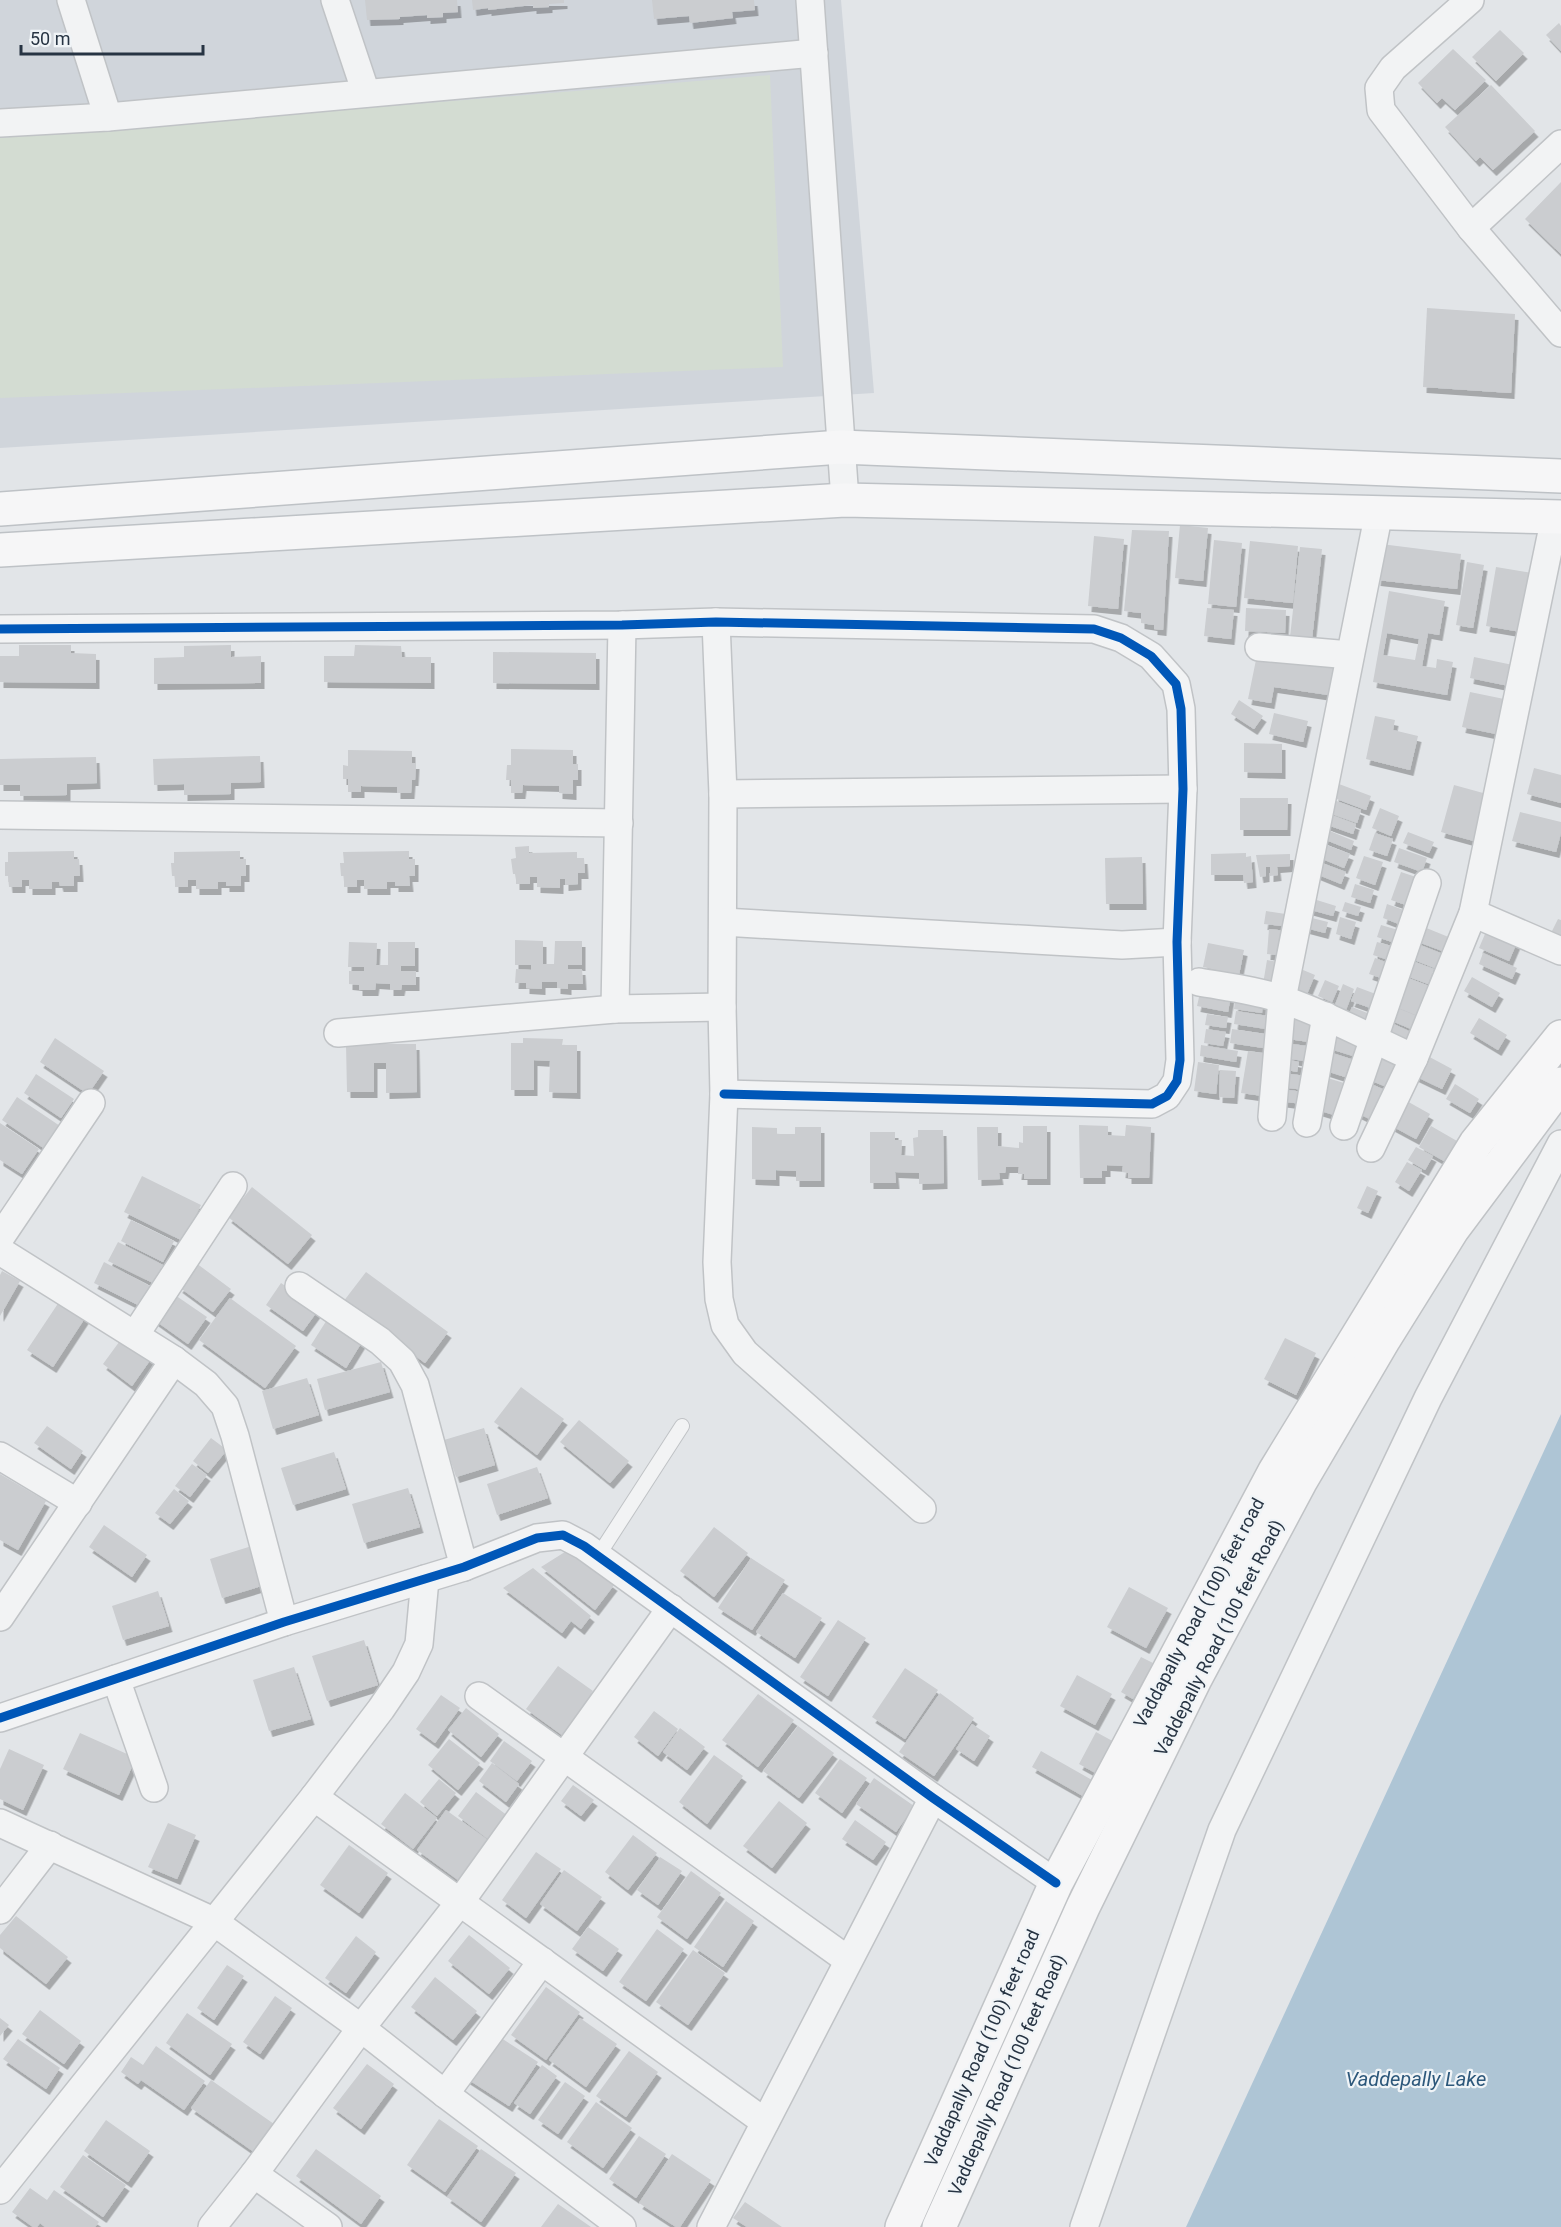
<svg xmlns="http://www.w3.org/2000/svg" width="1561" height="2227" font-family="Roboto,sans-serif">
<defs>
<filter id="shadow"><feDropShadow dx="3.5" dy="6" stdDeviation="0" flood-color="#0004"/></filter>
</defs>
<rect width="100%" height="100%" fill="#e2e5e8"/>
<!-- built -->
<path fill="#d0d5db" d="M0 0H841L874 393 0 448Z"/>
<!-- green -->
<path fill="#d3dcd2" d="M770 75 783 367 0 398V138Z"/>
<!-- water -->
<path fill="#aec5d5" d="M1561 1414V2227H1186Z"/>
<!-- building -->
<g fill="#cbcdd0" fill-rule="evenodd" filter="url(#shadow)">
<path d="M365 0H457L458 12 443 13V17L427 18V15L400 17V19L367 20Z"/>
<path d="M472 0H564V3L549 4V7L533 8V5L488 10V8L473 10Z"/>
<path d="M652 0H754L755 10 732 12 733 18 690 23 689 16 654 19Z"/>
<path d="M1559 23 1561 26V51L1546 35Z"/>
<path d="M1500 30 1524 53 1496 81 1472 57Z"/>
<path d="M1453 49 1486 80 1455 110 1442 98 1437 103 1418 83Z"/>
<path d="M1491 85 1535 131 1493 170 1480 157 1476 161 1445 127Z"/>
<path d="M1561 182V254L1525 219Z"/>
<path d="M1427 308 1515 314 1511 393 1423 387Z"/>
<path d="M1180 525 1208 528 1203 581 1175 578Z"/>
<path d="M1132 530 1169 531 1163 630 1154 629V625L1141 623V613L1124 611Z"/>
<path d="M1094 536 1124 539 1118 609 1088 606Z"/>
<path d="M1214 540 1242 543 1236 607 1208 604Z"/>
<path d="M1250 541 1298 546 1293 603 1244 598Z"/>
<path d="M1381 544 1461 554 1457 589 1377 580Z"/>
<path d="M1300 547 1322 549 1312 639 1290 637Z"/>
<path d="M1467 562 1484 565 1473 628 1456 625Z"/>
<path d="M1496 567 1532 573 1521 632 1486 626Z"/>
<path d="M1389 591 1445 601 1439 635 1428 633 1422 666 1436 668 1437 659 1453 662 1447 695 1373 682ZM1387 633 1419 639 1415 660 1383 655Z"/>
<path d="M1207 608 1234 610 1231 639 1204 636Z"/>
<path d="M1246 608 1286 610 1285 633 1245 631Z"/>
<path d="M19 645H71V653L96 654V683L0 682V656H19Z"/>
<path d="M231 645V657L261 656V683L154 684V658L184 657V646Z"/>
<path d="M355 645 401 646 402 657H431V683L324 682V656H354Z"/>
<path d="M493 652 596 653V684L493 683Z"/>
<path d="M1257 655 1341 663 1335 696 1274 687 1271 703 1248 699Z"/>
<path d="M1474 657 1513 665 1509 686 1470 678Z"/>
<path d="M1470 692 1509 700 1501 735 1462 727Z"/>
<path d="M1239 700 1263 716 1254 729 1231 714Z"/>
<path d="M1274 713 1308 721 1303 742 1269 734Z"/>
<path d="M1375 716 1395 720 1393 730 1418 736 1410 770 1366 759Z"/>
<path d="M1244 743 1282 744V773L1244 772Z"/>
<path d="M511 749 573 750V764H578V780H573V794L559 793V786L523 785 522 793H511V780H506L507 765H511Z"/>
<path d="M348 750 412 751V763H416L415 780H412L411 793H397V787L361 786V792H348V779H343V765L348 766Z"/>
<path d="M260 756 261 782 231 783V794L184 795V784L154 785 153 759Z"/>
<path d="M96 757 97 783 67 784V795L20 796V785H0V759Z"/>
<path d="M1534 768 1561 775V803L1527 794Z"/>
<path d="M1339 784 1371 796 1366 810 1334 798Z"/>
<path d="M1454 785 1494 796 1481 843 1441 832Z"/>
<path d="M1240 798H1288L1287 830H1240Z"/>
<path d="M1331 799 1361 810 1357 823 1326 812Z"/>
<path d="M1380 808 1399 816 1391 836 1372 828Z"/>
<path d="M1520 812 1561 822V833L1556 852 1512 841Z"/>
<path d="M1326 813 1356 824 1353 834 1322 823Z"/>
<path d="M1325 829 1354 841 1351 850 1321 838Z"/>
<path d="M1408 832 1434 842 1429 853 1403 843Z"/>
<path d="M1375 833 1393 839 1387 856 1369 850Z"/>
<path d="M1319 842 1350 854 1344 868 1313 855Z"/>
<path d="M529 846V853L577 852V858H584L585 873H578V884L565 885V879H560V888L537 887V877H530V884H516V874H513L511 859 516 858 515 847Z"/>
<path d="M1399 848 1427 858 1422 872 1394 862Z"/>
<path d="M74 851V859H79L80 876H74V886H60L59 882H52V889H29V880H22V887H9L8 876H5V862H8V852Z"/>
<path d="M240 851V859H246V876H241V886H226V882H218V889H196V880H188V887H175V876H172L171 863H174V852Z"/>
<path d="M409 851V859H415V876H409L410 886H395V882H387V889H364V880H357V887H344V876H341L340 863H344L343 852Z"/>
<path d="M1246 853V857L1251 856 1253 882 1244 883 1243 875H1211V854Z"/>
<path d="M1290 854V866L1277 867 1278 875 1270 876V867H1266V876L1260 877 1256 855Z"/>
<path d="M1364 856 1383 862 1375 885 1356 878Z"/>
<path d="M1142 857 1143 904H1106L1105 858Z"/>
<path d="M1314 860 1346 872 1341 884 1309 871Z"/>
<path d="M1401 872 1422 879 1412 907 1391 900Z"/>
<path d="M1355 884 1374 890 1370 903 1351 897Z"/>
<path d="M1307 897 1336 906 1333 916 1304 908Z"/>
<path d="M1345 902 1361 907 1358 916 1342 911Z"/>
<path d="M1387 904 1412 913 1407 927 1383 918Z"/>
<path d="M1266 911 1292 915 1290 927 1264 924Z"/>
<path d="M1308 917 1328 922 1325 933 1306 928Z"/>
<path d="M1340 917 1356 922 1351 939 1336 934Z"/>
<path d="M1558 919 1561 920V945L1548 939Z"/>
<path d="M1381 925 1405 932 1401 945 1377 937Z"/>
<path d="M1419 925 1451 938 1445 952 1413 940Z"/>
<path d="M1488 927 1518 940 1509 961 1479 948Z"/>
<path d="M1269 929 1287 931 1285 956 1267 954Z"/>
<path d="M515 940 543 941V964H554L555 941H582V965H568V969H582L583 984H568V989L557 988V982H542V989L526 988V983H515L516 969 531 970V965H515Z"/>
<path d="M1410 941 1443 954 1437 969 1404 956Z"/>
<path d="M349 942 377 943 376 965H388V942H415V966H401V971H416V985H402L401 990H390V984L376 983 375 990H359V985L349 984V971H364V967H348Z"/>
<path d="M1377 942 1399 948 1395 962 1373 955Z"/>
<path d="M1208 943 1244 950 1239 975 1203 967Z"/>
<path d="M1483 953 1517 968 1512 979 1479 964Z"/>
<path d="M1375 958 1398 967 1393 982 1369 974Z"/>
<path d="M1407 959 1434 969 1428 984 1401 974Z"/>
<path d="M1267 960 1284 963 1279 993 1262 990Z"/>
<path d="M1296 967 1315 975 1307 994 1288 986Z"/>
<path d="M1403 976 1429 986 1418 1016 1391 1005Z"/>
<path d="M1472 977 1500 993 1492 1007 1464 991Z"/>
<path d="M1325 980 1339 986 1332 1002 1318 996Z"/>
<path d="M1202 984 1232 990 1228 1012 1197 1006Z"/>
<path d="M1343 984 1354 989 1346 1010 1335 1005Z"/>
<path d="M1357 987 1381 996 1376 1010 1351 1001Z"/>
<path d="M1236 994 1263 999 1262 1013 1234 1009Z"/>
<path d="M1390 1005 1417 1016 1411 1029 1385 1018Z"/>
<path d="M1352 1007 1375 1016 1369 1031 1346 1022Z"/>
<path d="M1285 1009 1320 1015 1316 1043 1281 1038Z"/>
<path d="M1236 1011 1268 1016 1266 1029 1234 1024Z"/>
<path d="M1207 1014 1228 1017 1226 1028 1205 1025Z"/>
<path d="M1479 1018 1507 1035 1498 1050 1470 1033Z"/>
<path d="M1385 1020 1413 1033 1406 1049 1378 1036Z"/>
<path d="M1206 1029 1226 1032 1223 1046 1204 1043Z"/>
<path d="M1232 1029 1272 1035 1270 1049 1230 1043Z"/>
<path d="M1333 1029 1359 1037 1353 1056 1327 1048Z"/>
<path d="M55 1038 104 1071 88 1094 40 1062Z"/>
<path d="M523 1038 563 1039 562 1045H577V1093L549 1092 550 1061 534 1060V1090H511V1043H523Z"/>
<path d="M1285 1043 1314 1047 1312 1062 1283 1058Z"/>
<path d="M346 1044H416L417 1092 386 1093V1063H374V1092H347Z"/>
<path d="M1201 1045 1238 1051 1236 1062 1200 1056Z"/>
<path d="M1379 1049 1406 1060 1394 1090 1367 1079Z"/>
<path d="M1248 1051 1270 1054 1263 1096 1241 1093Z"/>
<path d="M1326 1051 1351 1059 1345 1077 1320 1069Z"/>
<path d="M1424 1054 1452 1069 1442 1089 1413 1075Z"/>
<path d="M1285 1059 1299 1062 1297 1072 1283 1069Z"/>
<path d="M1198 1062 1219 1065 1216 1094 1194 1091Z"/>
<path d="M1220 1070 1236 1071 1234 1098 1219 1097Z"/>
<path d="M1283 1073 1306 1076 1304 1090 1281 1087Z"/>
<path d="M36 1074 74 1099 61 1118 24 1093Z"/>
<path d="M1321 1076 1344 1083 1334 1115 1311 1108Z"/>
<path d="M1364 1081 1392 1093 1378 1123 1351 1110Z"/>
<path d="M1455 1084 1479 1099 1470 1113 1446 1099Z"/>
<path d="M1280 1089 1304 1092 1302 1104 1279 1101Z"/>
<path d="M17 1097 63 1128 48 1151 2 1120Z"/>
<path d="M1405 1100 1430 1114 1416 1139 1390 1125Z"/>
<path d="M0 1123 39 1149 22 1174 0 1160Z"/>
<path d="M1079 1125 1108 1126V1135L1125 1136 1126 1125 1151 1127 1149 1178H1128V1173L1122 1172 1123 1166 1107 1165V1171H1102V1178H1080Z"/>
<path d="M1023 1126H1047V1179H1024V1174H1018L1019 1167H1006L1005 1173H999L1000 1179 978 1180 977 1127H998V1146L1019 1148V1142L1023 1143Z"/>
<path d="M1431 1126 1457 1141 1444 1161 1419 1147Z"/>
<path d="M752 1127 777 1128V1134H795V1127H821V1181H796V1171L776 1170V1180L752 1179Z"/>
<path d="M918 1130H943L944 1183 919 1184V1173L895 1172 896 1183H870V1132H895V1140H902L901 1155 914 1156 913 1138 918 1137Z"/>
<path d="M1416 1147 1433 1156 1425 1170 1408 1160Z"/>
<path d="M1407 1162 1422 1170 1409 1191 1395 1182Z"/>
<path d="M142 1176 201 1205 183 1241 124 1212Z"/>
<path d="M1367 1186 1378 1191 1368 1213 1357 1208Z"/>
<path d="M252 1187 312 1235 288 1264 228 1217Z"/>
<path d="M131 1220 174 1241 163 1262 121 1241Z"/>
<path d="M118 1242 163 1265 153 1283 108 1261Z"/>
<path d="M104 1262 150 1286 140 1306 94 1283Z"/>
<path d="M196 1263 231 1289 213 1312 179 1287Z"/>
<path d="M2 1271 20 1281 0 1316V1275Z"/>
<path d="M366 1272 448 1332 425 1363 343 1302Z"/>
<path d="M281 1283 319 1309 303 1331 266 1305Z"/>
<path d="M172 1293 207 1317 188 1344 153 1319Z"/>
<path d="M230 1298 296 1346 265 1388 199 1340Z"/>
<path d="M61 1299 87 1315 53 1367 27 1350Z"/>
<path d="M330 1315 365 1337 346 1368 311 1345Z"/>
<path d="M122 1338 151 1359 132 1386 103 1364Z"/>
<path d="M1285 1338 1316 1353 1296 1395 1264 1379Z"/>
<path d="M381 1362 390 1392 325 1410 317 1379Z"/>
<path d="M307 1378 319 1415 273 1429 262 1391Z"/>
<path d="M521 1387 564 1419 537 1455 494 1422Z"/>
<path d="M579 1420 629 1461 610 1483 560 1442Z"/>
<path d="M47 1426 83 1451 71 1469 34 1443Z"/>
<path d="M484 1428 495 1465 456 1477 444 1440Z"/>
<path d="M211 1438 227 1450 208 1473 193 1461Z"/>
<path d="M334 1452 346 1489 293 1505 281 1468Z"/>
<path d="M192 1464 207 1475 190 1497 175 1486Z"/>
<path d="M537 1467 548 1498 497 1515 487 1484Z"/>
<path d="M0 1474 46 1501 18 1550 0 1540Z"/>
<path d="M408 1488 420 1527 364 1543 352 1504Z"/>
<path d="M174 1489 189 1501 170 1524 155 1513Z"/>
<path d="M104 1525 147 1555 132 1577 89 1547Z"/>
<path d="M714 1527 748 1553 714 1597 680 1571Z"/>
<path d="M255 1545 268 1584 222 1598 210 1559Z"/>
<path d="M568 1550 614 1585 595 1610 541 1567Z"/>
<path d="M751 1558 785 1580 752 1630 718 1608Z"/>
<path d="M533 1568 591 1616 581 1629 571 1621 562 1633 503 1588Z"/>
<path d="M1129 1587 1168 1608 1146 1648 1107 1627Z"/>
<path d="M158 1591 169 1626 123 1640 112 1606Z"/>
<path d="M783 1593 822 1618 795 1658 756 1632Z"/>
<path d="M838 1620 866 1638 828 1696 800 1677Z"/>
<path d="M364 1640 378 1685 327 1701 312 1656Z"/>
<path d="M1141 1657 1153 1663 1133 1699 1121 1692Z"/>
<path d="M558 1666 593 1691 562 1735 526 1709Z"/>
<path d="M294 1667 311 1719 269 1731 253 1680Z"/>
<path d="M905 1668 938 1690 905 1739 872 1717Z"/>
<path d="M1077 1675 1112 1694 1095 1725 1060 1706Z"/>
<path d="M940 1693 974 1718 934 1776 899 1752Z"/>
<path d="M758 1694 794 1720 758 1767 722 1740Z"/>
<path d="M441 1695 460 1708 435 1743 416 1729Z"/>
<path d="M466 1708 499 1734 481 1757 448 1730Z"/>
<path d="M654 1711 678 1729 658 1756 634 1737Z"/>
<path d="M972 1724 990 1736 974 1761 956 1749Z"/>
<path d="M798 1726 834 1753 799 1798 763 1771Z"/>
<path d="M680 1728 705 1747 687 1770 663 1752Z"/>
<path d="M1096 1732 1118 1744 1101 1776 1079 1764Z"/>
<path d="M80 1733 136 1758 119 1795 63 1769Z"/>
<path d="M449 1739 480 1763 458 1790 428 1765Z"/>
<path d="M504 1741 532 1761 517 1781 490 1761Z"/>
<path d="M9 1749 44 1765 23 1810 0 1799V1769Z"/>
<path d="M1041 1751 1099 1784 1090 1800 1032 1767Z"/>
<path d="M714 1755 743 1776 707 1824 679 1802Z"/>
<path d="M840 1759 867 1778 842 1813 815 1793Z"/>
<path d="M492 1763 519 1784 506 1802 479 1781Z"/>
<path d="M874 1778 914 1806 896 1832 856 1804Z"/>
<path d="M439 1779 456 1793 437 1816 420 1802Z"/>
<path d="M573 1785 594 1800 581 1816 561 1801Z"/>
<path d="M476 1792 508 1816 489 1840 458 1816Z"/>
<path d="M405 1793 437 1818 413 1849 381 1824Z"/>
<path d="M779 1801 807 1823 772 1868 743 1846Z"/>
<path d="M446 1810 488 1840 458 1880 417 1850Z"/>
<path d="M855 1820 886 1842 873 1860 842 1839Z"/>
<path d="M168 1823 196 1835 177 1879 148 1867Z"/>
<path d="M633 1835 657 1853 628 1890 605 1872Z"/>
<path d="M349 1845 388 1873 359 1913 320 1885Z"/>
<path d="M536 1852 561 1869 526 1918 502 1900Z"/>
<path d="M660 1857 682 1871 658 1905 637 1890Z"/>
<path d="M564 1870 602 1897 577 1931 540 1904Z"/>
<path d="M691 1871 721 1893 687 1939 657 1917Z"/>
<path d="M726 1901 754 1921 723 1967 694 1947Z"/>
<path d="M16 1916 68 1957 46 1984 0 1948V1935Z"/>
<path d="M588 1927 619 1949 603 1971 572 1949Z"/>
<path d="M657 1929 684 1949 646 2001 619 1982Z"/>
<path d="M469 1935 510 1968 489 1994 448 1961Z"/>
<path d="M356 1936 376 1952 346 1993 325 1978Z"/>
<path d="M693 1950 725 1973 688 2025 656 2002Z"/>
<path d="M227 1965 244 1976 214 2020 197 2008Z"/>
<path d="M435 1977 477 2011 453 2040 411 2007Z"/>
<path d="M546 1987 580 2012 546 2060 511 2035Z"/>
<path d="M275 1996 292 2008 260 2054 243 2042Z"/>
<path d="M40 2010 81 2041 64 2064 22 2034Z"/>
<path d="M187 2013 232 2044 210 2075 166 2043Z"/>
<path d="M0 2018 9 2025 0 2036Z"/>
<path d="M580 2018 617 2044 586 2087 549 2060Z"/>
<path d="M495 2034 538 2062 509 2106 466 2078Z"/>
<path d="M18 2039 60 2068 46 2089 3 2059Z"/>
<path d="M156 2046 205 2081 184 2110 141 2080 138 2084 121 2072 131 2057 143 2065Z"/>
<path d="M629 2051 658 2072 626 2117 596 2096Z"/>
<path d="M367 2064 394 2084 361 2129 333 2108Z"/>
<path d="M542 2065 557 2076 530 2114 514 2103Z"/>
<path d="M211 2080 274 2124 254 2152 191 2108Z"/>
<path d="M565 2082 585 2096 558 2134 538 2120Z"/>
<path d="M596 2102 632 2128 603 2168 567 2142Z"/>
<path d="M439 2119 478 2146 445 2192 407 2165Z"/>
<path d="M106 2120 150 2151 128 2182 84 2151Z"/>
<path d="M639 2136 666 2154 636 2198 609 2179Z"/>
<path d="M316 2149 381 2196 361 2224 296 2176Z"/>
<path d="M481 2149 516 2173 481 2222 447 2197Z"/>
<path d="M672 2154 711 2180 680 2227H676L639 2203Z"/>
<path d="M83 2155 126 2185 103 2217 60 2187Z"/>
<path d="M30 2188 47 2200 54 2190 99 2222 95 2227H45L40 2223 37 2227H33L12 2212Z"/>
<path d="M745 2202 782 2227H747L733 2218Z"/>
<path d="M558 2204 591 2227H541Z"/>
</g>
<g fill="none" stroke-linecap="round" stroke-linejoin="round">
<!-- lane casing -->
<g stroke="#c0c3c6" stroke-width="16">
<path id="lane" d="M598 1556 682 1426"/>
</g>
<!-- street casing -->
<g stroke="#c0c3c6" stroke-width="30">
<g id="street">
<path d="M71 0 108 117"/>
<path d="M335 0 366 93"/>
<path d="M810 0 845 500"/>
<path d="M1470 0 1393 68 1379 88 1381 110 1471 228 1561 333"/>
<path d="M0 123 108 117 814 53"/>
<path d="M1471 228 1561 144"/>
<path d="M716 622 723 794 722 1007 724 1094 717 1262 719 1299 725 1325 745 1353 922 1509"/>
<path d="M0 629 622 625 716 622 1094 629 1121 638 1151 656 1176 684 1181 709 1183 789 1177 942 1180 1060 1177 1081 1167 1096 1152 1104 724 1094"/>
<path d="M1259 647 1350 655"/>
<path d="M723 794 1183 789"/>
<path d="M0 815 619 823"/>
<path d="M1473 913 1561 951"/>
<path d="M723 922 1122 945 1177 942"/>
<path d="M1199 982C1227 987 1257 990 1284 1000 1329 1015 1371 1039 1414 1058"/>
<path d="M615 1009 622 625"/>
<path d="M338 1033 615 1009 722 1007"/>
<path d="M1272 1117 1282 999 1379 512"/>
<path d="M1307 1123 1326 1016"/>
<path d="M1344 1126 1427 883"/>
<path d="M1371 1148 1414 1058 1473 913 1555 517"/>
<path d="M0 1238 91 1103"/>
<path d="M0 1251 174 1360 206 1384 225 1406 235 1436 284 1622"/>
<path d="M299 1286 380 1341 402 1361 415 1385 464 1567"/>
<path d="M135 1335 233 1186"/>
<path d="M0 1456 78 1503"/>
<path d="M0 1617 174 1360"/>
<path d="M116 1679 154 1788"/>
<path d="M479 1696 848 1960"/>
<path d="M0 1718 284 1622 464 1567 537 1538 563 1535 584 1546 933 1798 1056 1883"/>
<path d="M314 1797 765 2122"/>
<path d="M0 1823 213 1921 361 2028 445 2094 622 2227"/>
<path d="M0 1910 50 1845"/>
<path d="M445 2094 542 1961"/>
<path d="M254 2174 328 2227"/>
<path d="M0 2190 314 1797 381 1709 406 1672 419 1644 425 1579"/>
<path d="M212 2227 254 2174 361 2028 460 1902 671 1608"/>
<path d="M711 2227 933 1798"/>
<path d="M1084 2227 1222 1830 1428 1398 1561 1144"/>
</g>
</g>
<!-- secondary casing -->
<g stroke="#c0c3c6" stroke-width="36">
<g id="secondary">
<path d="M902 2227 1056 1883 1275 1471 1476 1143 1561 1037"/>
<path d="M939 2227 1083 1907 1195 1679 1300 1482 1384 1339 1452 1230 1561 1084"/>
</g>
</g>
<!-- primary casing -->
<g stroke="#bec2c6" stroke-width="36">
<g id="primary">
<path d="M0 509 841 447 1561 476"/>
<path d="M0 550 845 500 1561 517"/>
</g>
</g>
<!-- lane -->
<use href="#lane" stroke="#f2f3f4" stroke-width="14"/>
<!-- street -->
<use href="#street" stroke="#f2f3f4" stroke-width="27"/>
<!-- secondary -->
<use href="#secondary" stroke="#f6f6f7" stroke-width="33"/>
<!-- primary -->
<use href="#primary" stroke="#f6f6f7" stroke-width="33"/>
<!-- cycleway casing -->
<g stroke="#f0f4f7" stroke-width="13">
<g id="cycleway">
<path d="M0 629 622 625 716 622 1094 629 1121 638 1151 656 1176 684 1181 709 1183 789 1177 942 1180 1060 1177 1081 1167 1096 1152 1104 724 1094"/>
<path d="M0 1718 284 1622 464 1567 537 1538 563 1535 584 1546 933 1798 1056 1883"/>
</g>
</g>
<!-- cycleway -->
<use href="#cycleway" stroke="#0057b8" stroke-width="9"/>
</g>
<g text-anchor="middle" stroke-width="4.5" stroke-linejoin="round" paint-order="stroke">
<!-- street labels -->
<g font-size="18" fill="#273443" stroke="#f0f4f7">
<text transform="translate(1199 1613) rotate(-62)" y="6">Vaddapally Road (100) feet road</text>
<text transform="translate(1219 1638) rotate(-63)" y="6">Vaddepally Road (100 feet Road)</text>
<text transform="translate(982 2048) rotate(-66)" y="6">Vaddapally Road (100) feet road</text>
<text transform="translate(1007 2075) rotate(-66)" y="6">Vaddepally Road (100 feet Road)</text>
</g>
<!-- water labels -->
<g font-size="20" font-style="italic" fill="#2d587b" stroke="#f0f4f7">
<text x="1416" y="2086">Vaddepally Lake</text>
</g>
</g>
<!-- scale -->
<path d="M21 45v9h182v-9" fill="none" stroke="#273443" stroke-width="3"/>
<text x="30" y="45" font-size="18" fill="#273443" stroke="#f0f4f7" stroke-width="4.5" paint-order="stroke">50 m</text>
</svg>
